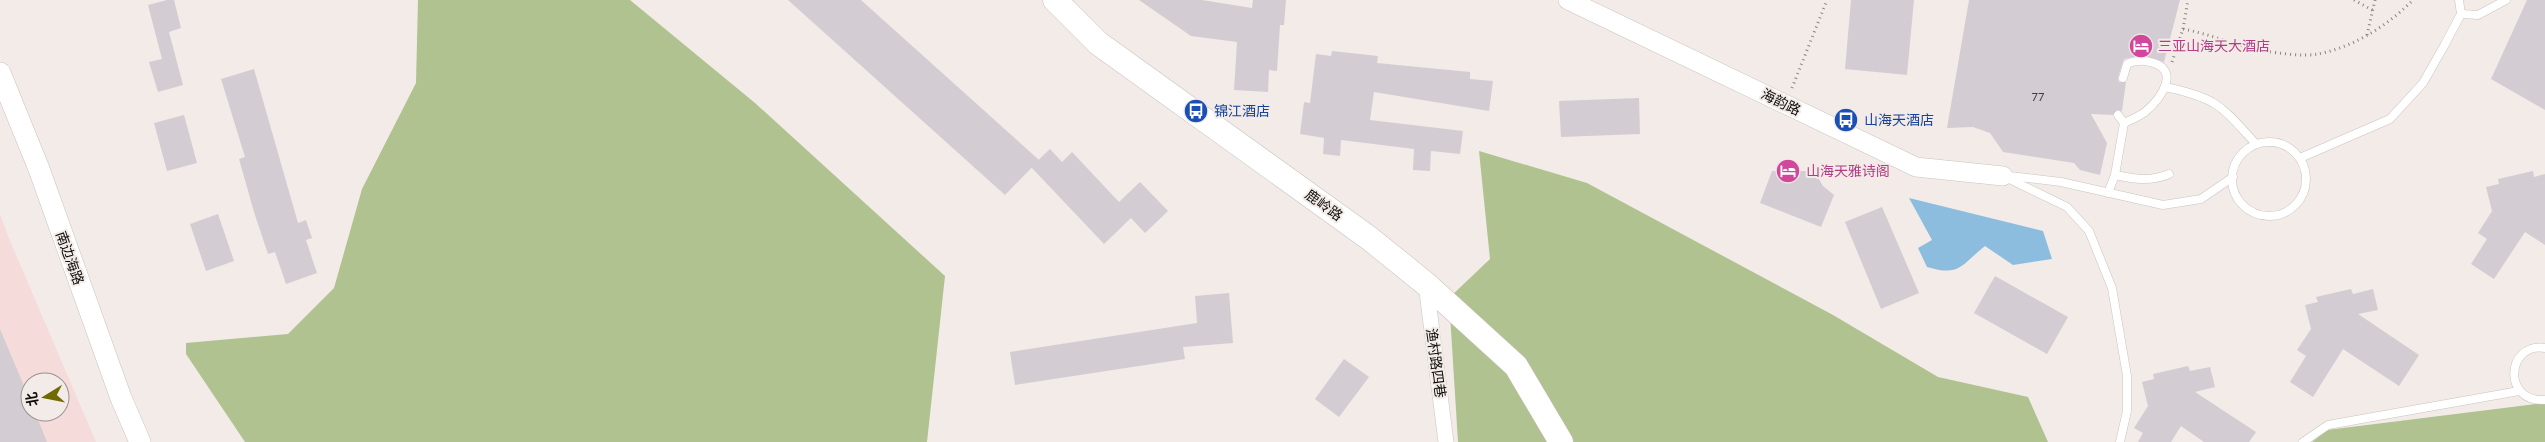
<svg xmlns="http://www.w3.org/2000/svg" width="2545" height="442" font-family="Lato,'Noto Sans SC',sans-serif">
<rect width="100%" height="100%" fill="#f2ebe7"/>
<!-- commercial -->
<path fill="#f6dbdb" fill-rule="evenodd" d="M0 214 8 236 96 442H0ZM30 382H60V412H30Z"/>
<!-- forest -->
<g fill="#afc28f">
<path d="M418 0H630L755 103 945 276 927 442H245L186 354V343L288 334 334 288 362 189 416 83Z"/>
<path d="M1479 151 1587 183 1833 315 1938 377 2028 397 2048 442H1458L1449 298 1490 259Z"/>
<path d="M2545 403V442H2312L2327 430Z"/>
</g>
<!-- water -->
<path fill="#8cbddf" d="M1909 198 2043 231 2052 259 2013 265 1985 246C1961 265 1960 277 1927 267L1918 248 1932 240Z"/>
<!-- building -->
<g fill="#d3cdd3">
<path d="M167 0H174L181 28 169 32 183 85 158 92 149 62 162 59 148 5Z"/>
<path d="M788 0H861L1039 160 1005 195Z"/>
<path d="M1139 0H1202L1252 8 1253 0H1286L1284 25H1280L1277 71 1269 70 1268 92 1234 90 1237 42 1191 36Z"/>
<path d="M1851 0H1914L1907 75 1845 69Z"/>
<path d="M1969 0H2180L2164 62 2142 55 2124 59 2118 77 2119 82H2126L2122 111 2117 110 2113 115 2091 114 2107 143 2100 175 2080 170 2074 163 2003 152 1990 133 1973 127 1947 128Z"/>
<path d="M2527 0H2545V110L2491 79Z"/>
<path d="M1332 51 1378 56 1377 63 1470 72V79L1493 81 1489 111 1374 92 1370 120 1463 131 1460 154 1431 151 1430 171 1413 170 1414 149 1341 140 1340 156 1323 154 1324 138 1300 134 1304 102 1310 103 1316 54 1331 56Z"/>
<path d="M254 69 298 223 306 220 312 238 306 240 317 273 286 284 275 252 268 254 254 212 239 159 245 157 221 79Z"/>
<path d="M1639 98 1640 134 1561 137 1559 101Z"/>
<path d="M184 115 197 163 167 171 154 123Z"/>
<path d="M1050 149 1062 162 1072 152 1119 202 1140 182 1168 211 1145 233 1131 218 1104 244 1031 167Z"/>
<path d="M1772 171H1814L1823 186 1834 195 1821 227 1760 203Z"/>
<path d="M2533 171 2534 177 2545 174V245L2525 232 2494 279 2471 264 2487 239 2478 233 2492 211 2486 187 2499 184 2498 179Z"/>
<path d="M1882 207 1919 293 1881 309 1845 222Z"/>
<path d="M218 214 234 261 206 271 190 224Z"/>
<path d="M1995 276 2068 317 2047 354 1974 313Z"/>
<path d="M2351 289 2353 294 2373 289 2378 310 2358 314 2419 355 2399 386 2343 349 2313 397 2290 382 2306 356 2297 350 2311 329 2305 305 2318 302 2316 297Z"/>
<path d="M1229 293 1233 343 1183 347 1185 359 1015 385 1010 352 1197 323 1195 296Z"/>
<path d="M0 329 30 400V412H35L47 442H0Z"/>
<path d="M1344 359 1369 377 1339 417 1315 399Z"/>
<path d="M2188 366 2190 371 2210 367 2215 387 2195 392 2256 432 2249 442H2204L2181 426 2171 442H2138L2143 433 2134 428 2148 406 2142 382 2154 379 2153 374Z"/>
</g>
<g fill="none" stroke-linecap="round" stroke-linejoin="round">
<!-- service casing -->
<g stroke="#cac3bf" stroke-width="9">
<g id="service">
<path d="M2461 14 2478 15 2506 0"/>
<path d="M2123 78 2127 64C2135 60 2142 60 2150 62 2182 69 2161 99 2145 112 2138 117 2131 120 2124 123"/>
<path d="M2165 87C2218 98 2221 106 2256 144"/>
<circle cx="2269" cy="179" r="37"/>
<path d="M2300 158 2390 119 2423 83 2444 46 2461 14 2459 0"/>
<path d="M2115 175C2134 179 2150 182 2169 174"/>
<path d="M2003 176 2067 207 2089 231 2112 288 2127 376V411L2120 442"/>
<path d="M2010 176 2061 182 2163 205 2201 199 2233 177"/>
<path d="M2108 193 2115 175 2124 123 2118 115"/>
<path d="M2545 348C2506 342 2502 403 2545 400"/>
<path d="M2303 442 2328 425 2519 391"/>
</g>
</g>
<!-- minor casing -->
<g stroke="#cac3bf" stroke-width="16">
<path id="minor" d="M1426 284 1446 442"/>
</g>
<!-- tertiary casing -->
<g stroke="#cac3bf" stroke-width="20">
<path id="tertiary" d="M1568 0 1916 167 2003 176"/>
</g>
<!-- secondary casing -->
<g stroke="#cac3bf" stroke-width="22">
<path id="secondary" d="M0 73 39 169 121 398 140 442"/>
</g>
<!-- primary casing -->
<g stroke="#cac3bf" stroke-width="25">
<path id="primary" d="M1055 0 1098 43 1369 238 1426 284 1516 366 1561 442"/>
</g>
<!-- path -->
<g stroke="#8a8582" stroke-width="3" stroke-dasharray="1 4" stroke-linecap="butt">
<path d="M2354 0 2374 11"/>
<path d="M2183 29 2188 0"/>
<path d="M2367 35 2375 0"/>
<path d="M2172 62 2183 29C2210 34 2237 46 2264 51 2279 53 2303 57 2318 54 2354 47 2387 26 2413 0"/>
<path d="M1792 88 1827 0"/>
</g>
<!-- service -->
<use href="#service" stroke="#fff" stroke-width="8"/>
<!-- minor -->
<use href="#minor" stroke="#fff" stroke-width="15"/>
<!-- tertiary -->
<use href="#tertiary" stroke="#fff" stroke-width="19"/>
<!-- secondary -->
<use href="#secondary" stroke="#fff" stroke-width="21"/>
<!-- primary -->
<use href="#primary" stroke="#fff" stroke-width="24"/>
</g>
<!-- icons -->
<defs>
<g id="hotel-disc" transform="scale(1.25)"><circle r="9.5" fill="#d1479c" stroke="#f2ebe7"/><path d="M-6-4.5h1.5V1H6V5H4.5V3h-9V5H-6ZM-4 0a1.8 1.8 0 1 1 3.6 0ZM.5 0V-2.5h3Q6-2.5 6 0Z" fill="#fff"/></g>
<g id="bus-disc" transform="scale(1.25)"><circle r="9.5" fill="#1a4fb4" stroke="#f2ebe7"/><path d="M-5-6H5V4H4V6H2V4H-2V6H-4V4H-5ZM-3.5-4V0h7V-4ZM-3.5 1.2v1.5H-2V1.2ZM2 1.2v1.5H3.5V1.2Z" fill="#fff"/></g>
</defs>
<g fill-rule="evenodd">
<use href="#hotel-disc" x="2141" y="46"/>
<use href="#bus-disc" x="1196" y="111"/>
<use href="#bus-disc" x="1846" y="120"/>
<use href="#hotel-disc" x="1788" y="171"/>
</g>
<g text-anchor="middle" stroke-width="4" stroke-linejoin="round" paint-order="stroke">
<!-- number labels -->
<g font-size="11" fill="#3f3c3c">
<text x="2038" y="101">77</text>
</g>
<!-- hotel labels -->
<g font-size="14" fill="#b23c85" stroke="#f2ebe7" text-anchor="start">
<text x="2158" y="51">三亚山海天大酒店</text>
<text x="1806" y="176">山海天雅诗阁</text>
</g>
<!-- street labels -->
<g font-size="14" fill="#0e0c0a" stroke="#f2ebe7">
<text transform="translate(1781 102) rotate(26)" y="5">海韵路</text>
<text transform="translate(1324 205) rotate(36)" y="5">鹿岭路</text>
<text transform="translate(70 258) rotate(70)" y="5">南边海路</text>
<text transform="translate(1436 363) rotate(82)" y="5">渔村路四巷</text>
</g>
<!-- transit labels -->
<g font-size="14" fill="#164399" stroke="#f2ebe7" text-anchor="start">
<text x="1214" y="116">锦江酒店</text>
<text x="1864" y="125">山海天酒店</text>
</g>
</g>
<!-- north arrow -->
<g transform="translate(45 397) rotate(260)"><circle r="24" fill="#f2ebe7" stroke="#97928f"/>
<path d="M0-4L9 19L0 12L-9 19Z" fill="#716901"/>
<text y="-8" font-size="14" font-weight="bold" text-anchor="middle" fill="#0e0c0a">北</text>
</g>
</svg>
